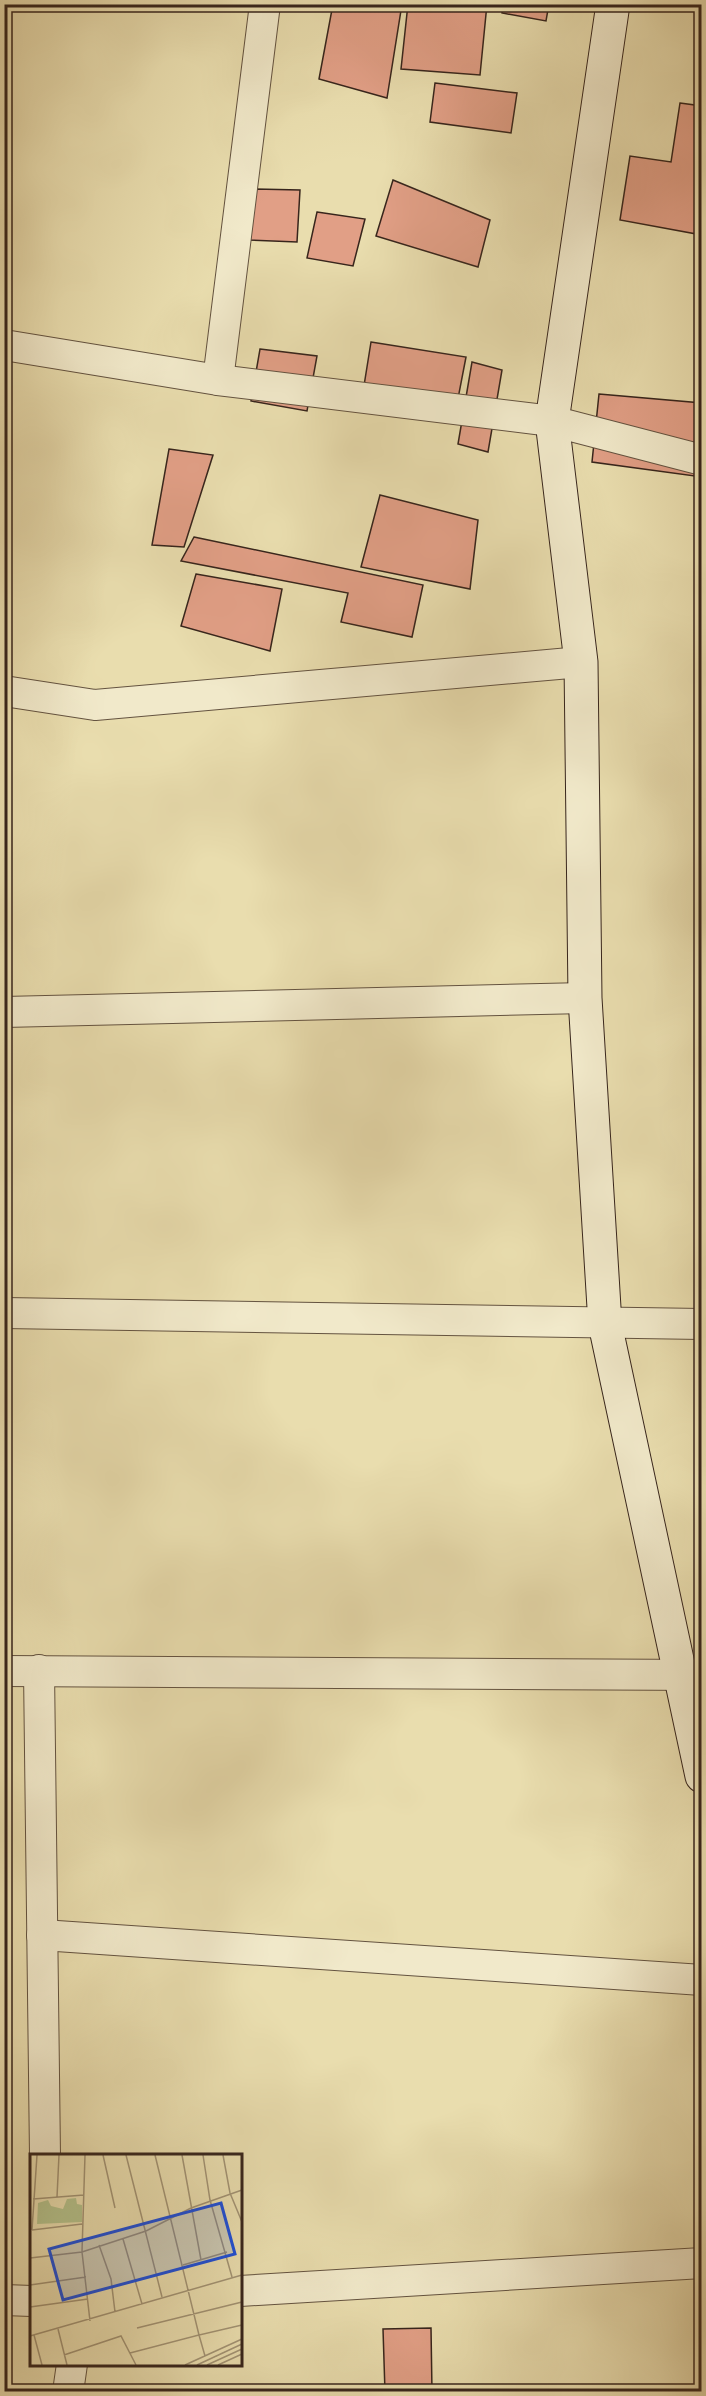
<svg xmlns="http://www.w3.org/2000/svg" width="706" height="2396" font-family="'Libre Caslon Text',serif">
<rect width="100%" height="100%" fill="#e9ddae"/>
<filter id="stains"><feTurbulence type="fractalNoise" baseFrequency=".00333" numOctaves="4"/><feColorMatrix values="0 0 0 0 .2 0 0 0 0 .09 0 0 0 0 .02 0 0 0 .5 -.17"/></filter>
<radialGradient id="worn" r=".72"><stop offset=".6" stop-color="#630" stop-opacity="0"/><stop offset="1" stop-color="#630" stop-opacity=".3"/></radialGradient>
<!-- building -->
<g fill="#e19f86" stroke="#37251c" stroke-width="1.5">
<path d="M333 4H402L387 98 319 79Z"/>
<path d="M408 4H487L480 75 401 69Z"/>
<path d="M503 4H549L546 21 502 13Z"/>
<path d="M435 83 517 93 511 133 430 122Z"/>
<path d="M680 103 702 106V235L620 220 630 156 671 162Z"/>
<path d="M393 180 490 220 478 267 376 236Z"/>
<path d="M255 189 300 190 297 242 249 240Z"/>
<path d="M317 212 365 219 353 266 307 258Z"/>
<path d="M371 342 466 357 456 409 363 392Z"/>
<path d="M260 349 317 356 307 411 251 401Z"/>
<path d="M472 362 502 370 488 452 458 444Z"/>
<path d="M599 394 702 403V477L592 462Z"/>
<path d="M169 449 213 455 184 547 152 545Z"/>
<path d="M380 495 478 520 470 589 361 567Z"/>
<path d="M194 537 423 585 412 637 341 622 348 593 181 561Z"/>
<path d="M196 574 282 589 270 651 181 626Z"/>
<path d="M431 2328 432 2392H385L383 2329Z"/>
</g>
<g fill="none" stroke-linecap="round" stroke-linejoin="round">
<!-- street casing -->
<g stroke="#645340" stroke-width="32">
<g id="street">
<path d="M4 345 218 380 552 421 702 460"/>
<path d="M218 380 265 4"/>
<path d="M4 691 95 705 581 662"/>
<path d="M4 1012 585 998"/>
<path d="M4 1313 702 1324"/>
<path d="M39 1670 45 2156"/>
<path d="M4 1671 702 1675"/>
<path d="M42 1935 702 1980"/>
<path d="M240 2291 702 2263"/>
<path d="M4 2300 32 2301"/>
<path d="M68 2392 72 2364"/>
</g>
</g>
<!-- secondary casing -->
<g stroke="#37251c" stroke-width="35">
<path id="secondary" d="M613 4 552 421 581 662 585 998 605 1324 702 1776"/>
</g>
<!-- street -->
<use href="#street" stroke="#f1e9ca" stroke-width="30"/>
<!-- secondary -->
<use href="#secondary" stroke="#f1e9ca" stroke-width="33"/>
</g>
<!-- overview -->
<g transform="translate(30 2154)">
<rect width="212" height="212" fill="#e9ddae"/>
<path d="M46 44 47 50 52 51V68L7 70 8 49 18 46 21 52 33 55 37 45Z" fill="#b4c28c"/>
<path fill="none" stroke="#a29374" stroke-width="1.5" d="M55 1 52 98 60 167M73 1 85 54M96 1 132 143M152 1 171 106M173 1 180 46 202 123M193 1 200 39 212 68M27 43 29 1M3 45 54 41M2 76 7 1M2 76 52 70M93 85 112 150M69 91 81 125 85 158M0 104 52 98 116 77 161 54 212 36M153 111 197 98M0 131 56 123M0 153 58 145M107 174 212 148M28 175 37 211M4 181 12 211M0 182 212 121M100 199 169 181 125 1M34 201 91 182 106 211M175 202 169 181 212 171M155 211 212 185M167 211 212 190M177 211 212 195M188 211 212 200"/>
<path fill="#1d4ed8" fill-opacity="0.15" stroke="#1d4ed8" stroke-width="3" d="M191 49 205 100 33 146 19 95Z"/>
<rect width="212" height="212" fill="none" stroke="#37251c" stroke-width="3"/>
</g>
<!-- margin -->
<rect width="706" height="2396" fill="none" stroke="#e9ddae" stroke-width="24"/>
<rect x="6" y="6" width="694" height="2384" fill="none" stroke="#37251c" stroke-width="3"/>
<rect x="12" y="12" width="682" height="2372" fill="none" stroke="#37251c" stroke-width="1.5"/>
<rect width="100%" height="100%" filter="url(#stains)"/>
<rect width="100%" height="100%" fill="url(#worn)"/>
</svg>
